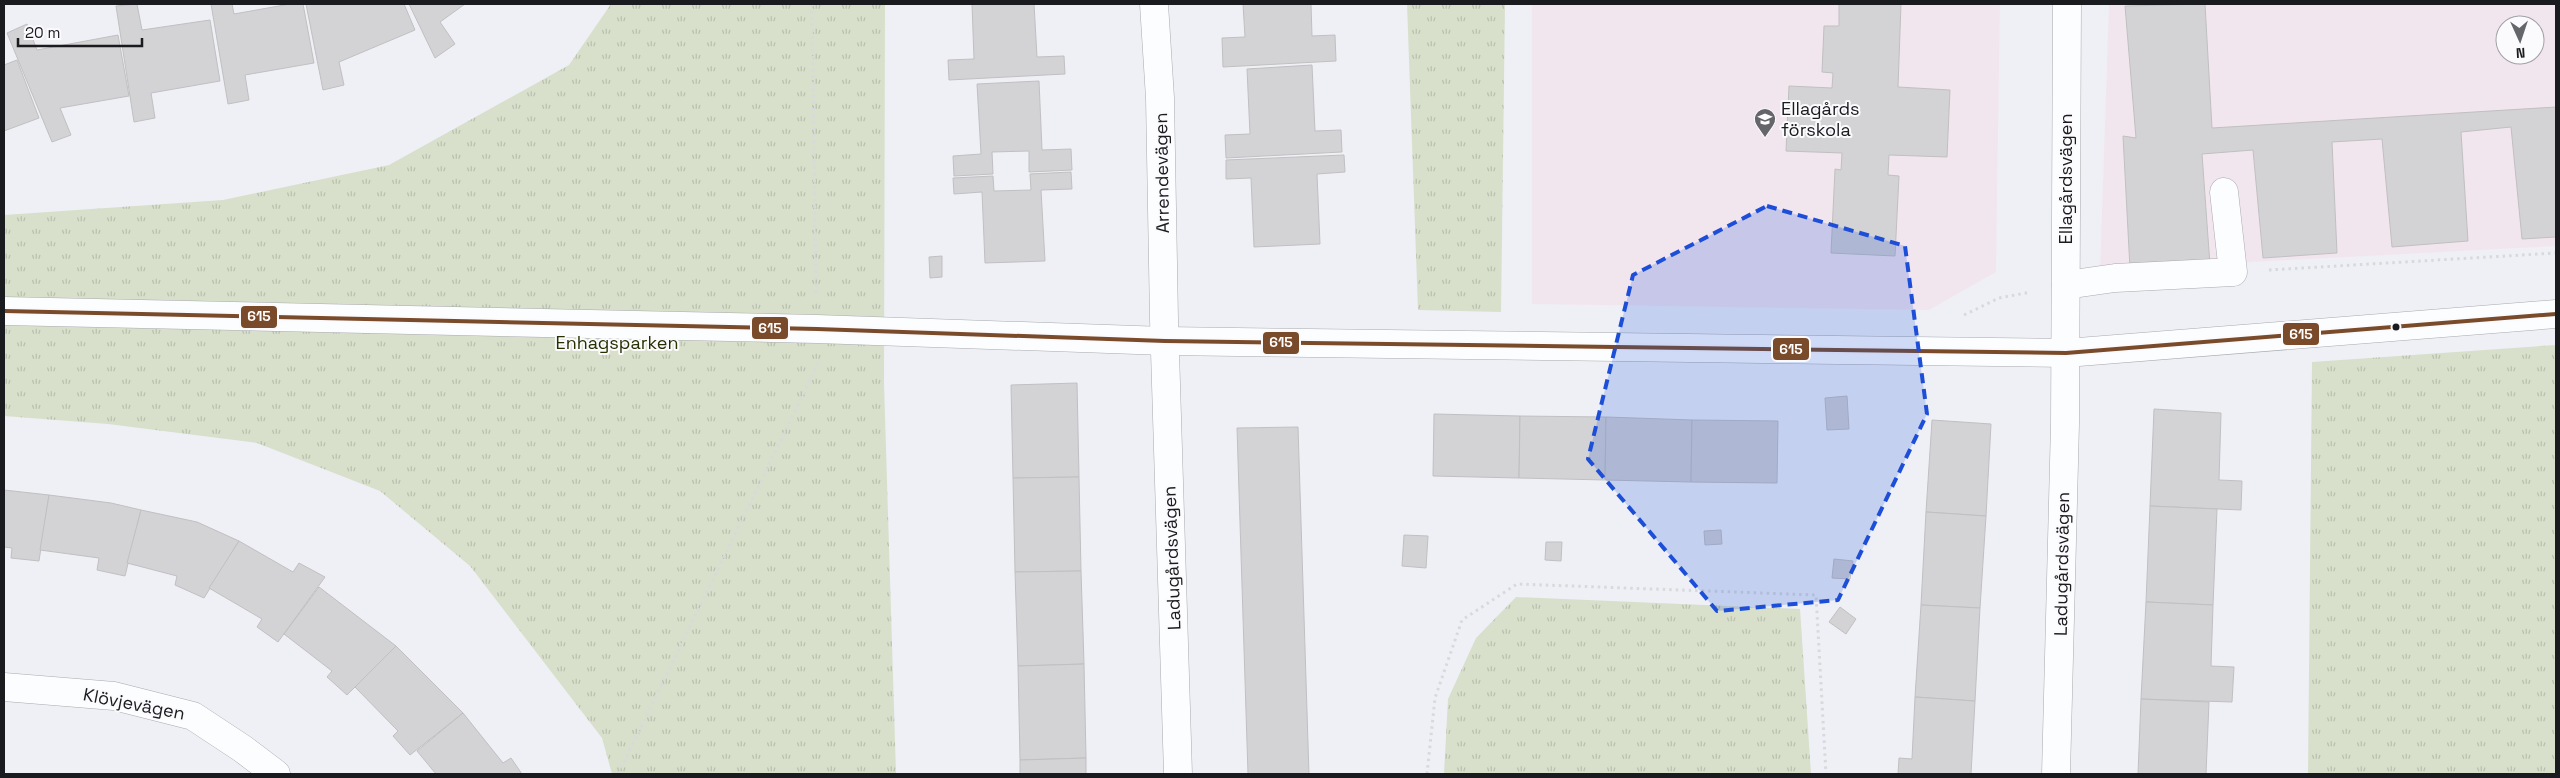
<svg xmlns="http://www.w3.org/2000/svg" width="2560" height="778" font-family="'Space Grotesk',sans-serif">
<defs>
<pattern id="grass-tufts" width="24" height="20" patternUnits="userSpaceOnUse" patternTransform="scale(1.25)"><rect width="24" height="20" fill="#d8e0cb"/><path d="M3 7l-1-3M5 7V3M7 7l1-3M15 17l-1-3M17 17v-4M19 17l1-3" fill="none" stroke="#b9c0ae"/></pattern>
</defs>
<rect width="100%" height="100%" fill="#eef0f6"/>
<!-- education -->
<g fill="#f2e6ee" fill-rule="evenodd">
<path d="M1532 4H2000L1996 272 1929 310 1532 304Z"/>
<path d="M2109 4H2556V246L2100 270ZM2505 25H2535V55H2505Z"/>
</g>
<!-- grass -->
<g fill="url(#grass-tufts)">
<path d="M611 4H885L884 384 896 774H612L602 738 470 566 380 491 257 443 108 424 4 416V215L223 200 389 165 569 65Z"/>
<path d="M1407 4H1505L1501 312 1418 310Z"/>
<path d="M2556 345V774H2308L2312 362Z"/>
<path d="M1516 597 1800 609 1811 774H1444L1448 699 1476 638Z"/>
</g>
<!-- building -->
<g fill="#d3d2d4" stroke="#c1c0c1">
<path d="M137 4 142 30 210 20 220 81 151 93 155 118 134 122 116 6Z"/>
<path d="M211 4H232L234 14 290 4H303L314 63 245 75 249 100 228 104Z"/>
<path d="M306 4H404L415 30 339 62 344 85 323 90Z"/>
<path d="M409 4H465L440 22 455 44 435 58Z"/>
<path d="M972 4H1034L1037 57 1064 56 1065 74 949 80 948 60 974 59Z"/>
<path d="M1243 4H1311L1312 36 1335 35 1336 61 1223 67 1222 38 1245 37Z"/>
<path d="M1839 4H1901L1898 87 1950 90 1947 157 1889 155 1888 175 1899 176 1895 256 1831 253 1835 169 1841 170 1842 153 1786 151 1789 86 1832 88 1833 73 1822 72 1824 26H1839Z"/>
<path d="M2205 4 2212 128 2556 107V237L2522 239 2511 127 2461 132 2468 241 2392 247 2382 139 2332 142 2337 253 2263 258 2253 150 2202 154 2210 265 2130 269 2123 136 2136 138 2125 6Z"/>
<path d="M27 24 37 50 118 35 129 96 60 108 71 135 52 142 7 33Z"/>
<path d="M17 60 39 118 4 131V65Z"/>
<path d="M1312 65 1315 131 1341 130 1342 152 1226 158 1225 135 1250 134 1247 69Z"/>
<path d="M1039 81 1042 150 1071 149 1072 170 1029 172V151L992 152 993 174 954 176 953 156 981 154 977 84Z"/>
<path d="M1344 155 1345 172 1317 174 1320 244 1254 247 1251 178 1226 179V160Z"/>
<path d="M1071 172 1072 189 1041 190 1045 261 985 263 982 192 954 194 953 178 993 176 994 191 1031 190 1030 174Z"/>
<path d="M942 256V277L930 278 929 257Z"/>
<path d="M1077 383 1079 477 1013 478 1011 385Z"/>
<path d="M1847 396 1849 429 1827 430 1825 398Z"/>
<path d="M2154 409 2221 413 2219 480 2242 481 2241 510 2150 506Z"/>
<path d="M1434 414 1520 416 1519 478 1433 476Z"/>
<path d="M1520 416 1606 417 1605 480 1519 478Z"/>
<path d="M1606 417 1692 420 1691 482 1605 480Z"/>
<path d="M1692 420 1778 421 1777 483 1691 482Z"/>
<path d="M1932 420 1991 424 1986 516 1926 512Z"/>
<path d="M1298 427 1309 774H1248L1237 428Z"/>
<path d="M1079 477 1081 571 1015 572 1013 478Z"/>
<path d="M4 490 49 495 39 561 11 558 12 548 4 547Z"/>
<path d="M49 495 111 503 141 510 125 576 97 570 99 558 40 550Z"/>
<path d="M2150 506 2217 509 2213 605 2146 602Z"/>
<path d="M141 510 197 522 239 541 204 598 175 585 177 576 127 563Z"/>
<path d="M1926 512 1986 516 1980 608 1921 605Z"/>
<path d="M1721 530 1722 544 1705 545 1704 531Z"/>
<path d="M1404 535 1428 536 1426 568 1402 566Z"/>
<path d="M239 541 293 572 299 563 325 577 278 642 257 627 262 619 209 588Z"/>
<path d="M1546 542H1562L1561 561 1545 560Z"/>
<path d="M1834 559 1853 561 1850 579 1832 578Z"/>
<path d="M1081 571 1084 664 1018 666 1015 572Z"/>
<path d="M319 587 396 646 347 695 327 677 332 671 284 634Z"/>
<path d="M2146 602 2213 605 2211 666 2234 667 2232 702 2141 699Z"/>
<path d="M1921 605 1980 608 1975 701 1915 697Z"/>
<path d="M1840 607 1856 619 1846 634 1829 622Z"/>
<path d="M396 646 463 713 410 755 393 736 398 731 355 687Z"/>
<path d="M1084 664 1086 758 1020 760 1018 666Z"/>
<path d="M1915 697 1975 701 1971 774H1898L1899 758 1912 759Z"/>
<path d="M2141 699 2209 702 2206 774H2138Z"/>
<path d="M463 713 503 763 511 758 522 774H436L417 751Z"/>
<path d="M1086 758V774H1020V760Z"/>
</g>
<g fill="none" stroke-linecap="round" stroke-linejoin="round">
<!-- minor casing -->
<g stroke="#a9aaae" stroke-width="29">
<g id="minor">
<path d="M1154 4 1160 98 1164 319 1178 774"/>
<path d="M2066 285 2115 278 2233 272 2224 192"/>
<path d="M4 311 817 329 1165 341 2066 353 2556 314"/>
<path d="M4 687 114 696 193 716 243 749 276 774"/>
<path d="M2056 774 2065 424 2067 4"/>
</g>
</g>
<!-- path -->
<g stroke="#d8d9db" stroke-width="3" stroke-dasharray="2.5 4" stroke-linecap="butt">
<path d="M812 4 816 293"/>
<path d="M2269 270 2556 253"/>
<path d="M1964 315 1999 298 2031 292"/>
<path d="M618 774 818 364"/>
<path d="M1427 774 1435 698 1462 620 1517 584 1816 595 1826 774"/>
</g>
<!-- minor -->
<use href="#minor" stroke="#fcfdfe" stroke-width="28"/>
<!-- bus-1 casing -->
<g stroke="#fbfbfe" stroke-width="8">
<path id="bus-1" d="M4 311 817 329 1165 341 2066 353 2556 314"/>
</g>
<!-- bus-1 -->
<use href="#bus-1" stroke="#7a4b2a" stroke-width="4"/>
</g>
<!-- marked area -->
<path fill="#1d4ed8" fill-opacity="0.2" stroke="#1d4ed8" stroke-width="4" stroke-dasharray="10 6" stroke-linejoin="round" d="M1767 206 1905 246 1927 414 1838 600 1717 611 1588 459 1633 275Z"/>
<!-- icons -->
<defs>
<g id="school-pin" transform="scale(1.125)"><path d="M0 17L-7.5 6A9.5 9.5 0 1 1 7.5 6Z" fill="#64666a" stroke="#fbfbfe"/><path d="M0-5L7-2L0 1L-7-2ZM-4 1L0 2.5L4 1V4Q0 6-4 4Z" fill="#fff"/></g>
</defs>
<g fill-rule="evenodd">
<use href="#school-pin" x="1765" y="119"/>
</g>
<!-- markers -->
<circle fill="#1a1b1f" stroke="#fbfbfe" stroke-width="2" cx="2396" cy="327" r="4.5"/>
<g text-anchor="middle" stroke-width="4" stroke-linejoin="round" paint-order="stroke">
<!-- poi labels -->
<g font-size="18" fill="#1a1b1f" stroke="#fbfbfe" text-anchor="start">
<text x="1781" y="115">Ellagårds<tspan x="1781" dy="21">förskola</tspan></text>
</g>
<!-- street labels -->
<g font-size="18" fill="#1a1b1f" stroke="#fbfbfe">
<text transform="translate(1162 173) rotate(-91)" y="6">Arrendevägen</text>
<text transform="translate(2066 179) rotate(-90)" y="6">Ellagårdsvägen</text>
<text transform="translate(1172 558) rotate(-92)" y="6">Ladugårdsvägen</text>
<text transform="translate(2062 564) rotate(-89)" y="6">Ladugårdsvägen</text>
<text transform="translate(134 704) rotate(11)" y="6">Klövjevägen</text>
</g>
<!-- park labels -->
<g font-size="18" fill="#263000" stroke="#fbfbfe">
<text x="617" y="349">Enhagsparken</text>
</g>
</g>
<g stroke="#fbfbfe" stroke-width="2">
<rect x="240" y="305" width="38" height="24" rx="5" fill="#7a4b2a"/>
<rect x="751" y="316" width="38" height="24" rx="5" fill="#7a4b2a"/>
<rect x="2282" y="322" width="38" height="24" rx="5" fill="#7a4b2a"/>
<rect x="1262" y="331" width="38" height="24" rx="5" fill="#7a4b2a"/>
<rect x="1772" y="337" width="38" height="24" rx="5" fill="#7a4b2a"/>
</g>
<g font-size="14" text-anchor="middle" font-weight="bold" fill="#fff">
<text x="259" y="321">615</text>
<text x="770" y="333">615</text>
<text x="2301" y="339">615</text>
<text x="1281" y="347">615</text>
<text x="1791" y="354">615</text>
</g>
<!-- border -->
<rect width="2560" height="778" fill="none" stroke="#1a1b1f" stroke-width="10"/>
<!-- north arrow -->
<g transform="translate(2520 40) rotate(177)"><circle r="24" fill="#fbfbfe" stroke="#a1a1a5"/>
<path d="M0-4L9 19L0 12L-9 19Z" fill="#64666a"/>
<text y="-8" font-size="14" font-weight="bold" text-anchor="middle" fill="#1a1b1f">N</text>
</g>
<!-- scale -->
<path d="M18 38v8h124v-8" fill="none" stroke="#1a1b1f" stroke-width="2.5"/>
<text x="25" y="38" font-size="15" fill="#1a1b1f" stroke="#fbfbfe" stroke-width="4" paint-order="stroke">20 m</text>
</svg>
